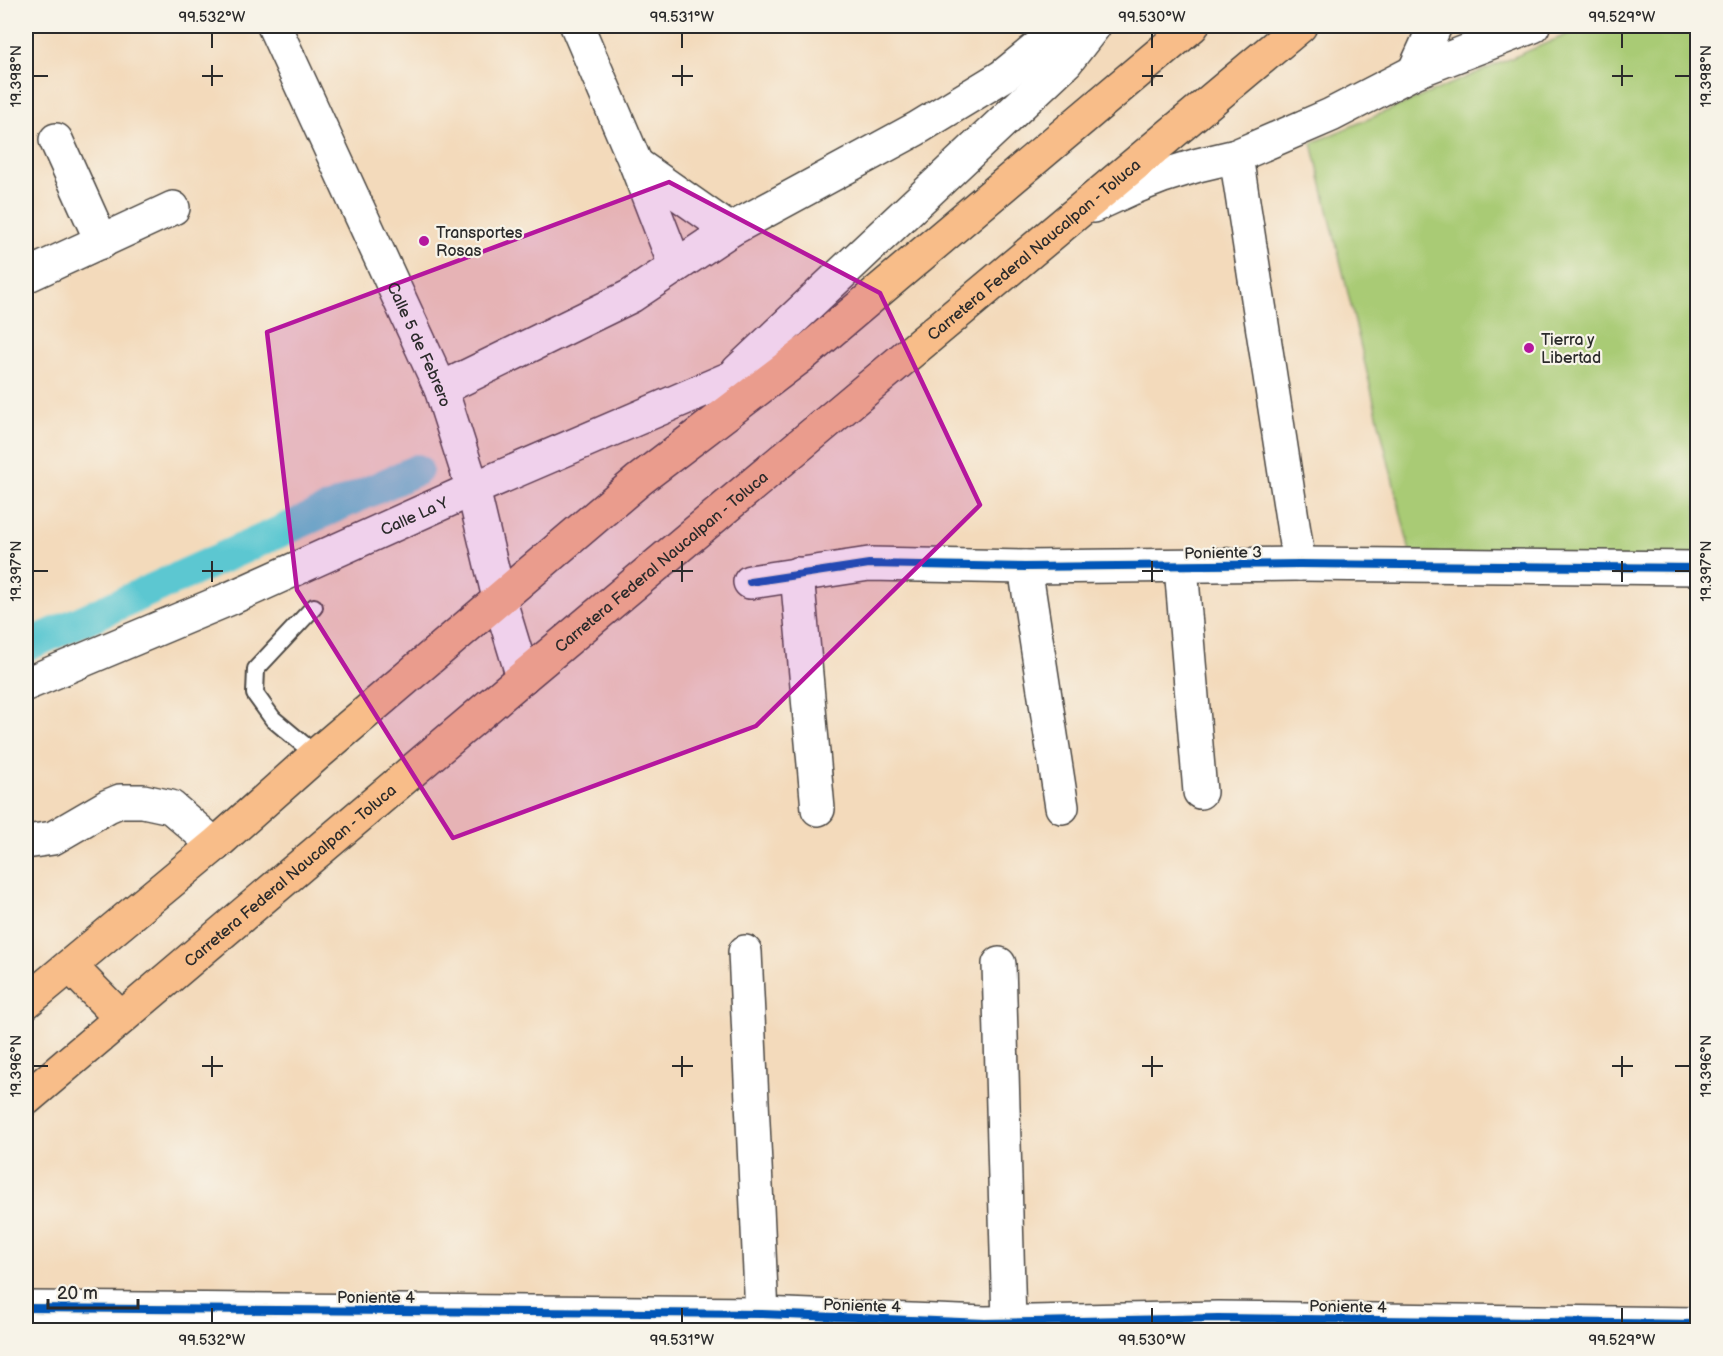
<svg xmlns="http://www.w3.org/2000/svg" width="1723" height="1356" font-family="'Balsamiq Sans',sans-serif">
<rect width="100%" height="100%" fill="#f7f3e8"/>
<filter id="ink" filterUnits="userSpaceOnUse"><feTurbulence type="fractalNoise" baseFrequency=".0167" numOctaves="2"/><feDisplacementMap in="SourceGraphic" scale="12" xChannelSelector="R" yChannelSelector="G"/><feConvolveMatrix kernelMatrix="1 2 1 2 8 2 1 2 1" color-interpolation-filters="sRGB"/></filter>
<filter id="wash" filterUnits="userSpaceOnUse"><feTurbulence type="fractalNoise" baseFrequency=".008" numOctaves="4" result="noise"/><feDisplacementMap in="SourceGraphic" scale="24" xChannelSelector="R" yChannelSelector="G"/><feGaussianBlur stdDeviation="1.35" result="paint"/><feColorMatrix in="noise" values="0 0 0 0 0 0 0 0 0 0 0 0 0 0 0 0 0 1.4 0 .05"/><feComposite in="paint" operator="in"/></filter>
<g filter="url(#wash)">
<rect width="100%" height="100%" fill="#f3dabb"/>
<!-- pitch -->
<path fill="#a9cb74" stroke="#6a7b50" stroke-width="1.5" d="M1587 26H1697V561L1410 552 1312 143Z"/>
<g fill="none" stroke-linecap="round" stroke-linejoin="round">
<!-- canal -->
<path stroke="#5bc7d1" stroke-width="32" d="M26 646 417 470"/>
</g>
</g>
<g filter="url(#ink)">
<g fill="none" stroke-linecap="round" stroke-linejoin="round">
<!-- lane casing -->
<g stroke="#494541" stroke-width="20">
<path id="lane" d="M314 607 256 669 255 694 273 719 316 755"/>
</g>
<!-- street casing -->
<g stroke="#494541" stroke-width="36">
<g id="street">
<path id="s1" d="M274 26 441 389 473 489 499 598 523 677"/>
<path d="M577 26 636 164 675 265"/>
<path d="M1414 72 1435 26"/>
<path d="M56 140 102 242"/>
<path d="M1236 156 1299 564"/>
<path d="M636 164 730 230"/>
<path d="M1093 206 1130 189 1163 176 1198 165 1236 156 1331 115 1414 72 1533 26"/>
<path d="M26 276 173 208"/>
<path d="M738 371 1066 62 1094 26"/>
<path d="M441 389 631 296 730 230 916 129 1003 76 1064 26"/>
<path d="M1025 567 1062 807"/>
<path d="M1181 567 1200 792"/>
<path d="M797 574 818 809"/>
<path d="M750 582 869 564 1025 567 1299 564 1698 568"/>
<path id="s2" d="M26 684 231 598 473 489 731 378 802 355"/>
<path d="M26 842 53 838 108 806 120 801H143L171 807 215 845"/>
<path d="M745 952 762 1314"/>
<path d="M999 964 1009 1322"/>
<path d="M26 1308 762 1314 985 1323 1218 1318 1698 1324"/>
</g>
</g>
<!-- primary casing -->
<g stroke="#494541" stroke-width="36">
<g id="primary">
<path d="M70 966 121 1018"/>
<path d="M26 1002 215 845 316 755 639 480 804 354 1192 26"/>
<path id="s3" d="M26 1099 523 677 1300 26"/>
</g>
</g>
<!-- lane -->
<use href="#lane" stroke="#fff" stroke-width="16"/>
<!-- street -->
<use href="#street" stroke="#fff" stroke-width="33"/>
<!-- primary -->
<use href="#primary" stroke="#f8bd89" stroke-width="33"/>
<!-- cycleway casing -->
<g stroke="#f7f3e8" stroke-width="11">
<g id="cycleway">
<path d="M750 582 869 564 1025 567 1299 564 1698 568"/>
<path d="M26 1308 762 1314 985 1323 1218 1318 1698 1324"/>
</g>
</g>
<!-- cycleway -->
<use href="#cycleway" stroke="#0057b8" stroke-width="8"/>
</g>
</g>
<!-- marked area -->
<path fill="#b5179e" fill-opacity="0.2" stroke="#b5179e" stroke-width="4.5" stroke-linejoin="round" d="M669 182 880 293 980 505 756 726 453 838 297 590 267 332Z"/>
<!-- ticks -->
<path fill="none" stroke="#2b2b2b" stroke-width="2" d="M212 33V48M682 33V48M1152 33V48M1622 33V48M212 65V86M682 65V86M1152 65V86M1622 65V86M33 76H48M202 76H223M672 76H693M1142 76H1163M1612 76H1633M1675 76H1690M212 561V582M682 561V582M1152 561V582M1622 561V582M33 571H48M202 571H223M672 571H693M1142 571H1163M1612 571H1633M1675 571H1690M212 1056V1077M682 1056V1077M1152 1056V1077M1622 1056V1077M33 1066H48M202 1066H223M672 1066H693M1142 1066H1163M1612 1066H1633M1675 1066H1690M212 1308V1323M682 1308V1323M1152 1308V1323M1622 1308V1323"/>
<!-- markers -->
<g fill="#b5179e" stroke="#f7f3e8" stroke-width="2">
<circle cx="424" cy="241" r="6"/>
<circle cx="1529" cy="348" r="6"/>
</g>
<g text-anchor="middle" stroke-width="4.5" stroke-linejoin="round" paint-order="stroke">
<!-- poi labels -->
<g font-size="16" fill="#2b2b2b" stroke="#f7f3e8" text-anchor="start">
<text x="436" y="238">Transportes<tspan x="436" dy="18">Rosas</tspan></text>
<text x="1541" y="345">Tierra y<tspan x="1541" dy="18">Libertad</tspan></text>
</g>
<!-- street labels -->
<g font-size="16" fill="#2b2b2b" stroke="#f7f3e8">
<text dy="6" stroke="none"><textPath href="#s3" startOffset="1318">Carretera Federal Naucalpan - Toluca</textPath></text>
<text dy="6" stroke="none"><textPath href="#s1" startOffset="350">Calle 5 de Febrero</textPath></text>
<text dy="6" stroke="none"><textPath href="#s2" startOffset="423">Calle La Y</textPath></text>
<text transform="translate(1223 552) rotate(-1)" y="6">Poniente 3</text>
<text dy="6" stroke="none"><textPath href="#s3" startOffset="832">Carretera Federal Naucalpan - Toluca</textPath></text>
<text dy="6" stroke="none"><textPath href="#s3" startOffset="346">Carretera Federal Naucalpan - Toluca</textPath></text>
<text x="376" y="1303">Poniente 4</text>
<text transform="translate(862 1305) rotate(2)" y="6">Poniente 4</text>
<text transform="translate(1348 1306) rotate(1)" y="6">Poniente 4</text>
</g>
</g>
<!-- margin -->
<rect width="1723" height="1356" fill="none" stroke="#f7f3e8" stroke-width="66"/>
<!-- scale -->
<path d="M48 1299v9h90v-9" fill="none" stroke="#2b2b2b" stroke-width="3"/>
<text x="57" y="1299" font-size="18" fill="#2b2b2b" stroke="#f7f3e8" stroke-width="4.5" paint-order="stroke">20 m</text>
<rect x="33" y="33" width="1657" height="1290" fill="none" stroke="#2b2b2b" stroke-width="2"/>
<g font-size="15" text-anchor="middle" fill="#2b2b2b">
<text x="212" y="22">99.532°W</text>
<text x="682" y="22">99.531°W</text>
<text x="1152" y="22">99.530°W</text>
<text x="1622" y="22">99.529°W</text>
<text transform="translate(16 76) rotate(-90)" y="5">19.398°N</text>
<text transform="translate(1706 76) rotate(-90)" y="5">19.398°N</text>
<text transform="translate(16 571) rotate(-90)" y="5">19.397°N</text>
<text transform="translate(1706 571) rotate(-90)" y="5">19.397°N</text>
<text transform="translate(16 1066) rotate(-90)" y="5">19.396°N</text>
<text transform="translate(1706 1066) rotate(-90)" y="5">19.396°N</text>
<text x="212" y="1345">99.532°W</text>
<text x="682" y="1345">99.531°W</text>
<text x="1152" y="1345">99.530°W</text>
<text x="1622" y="1345">99.529°W</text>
</g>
</svg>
